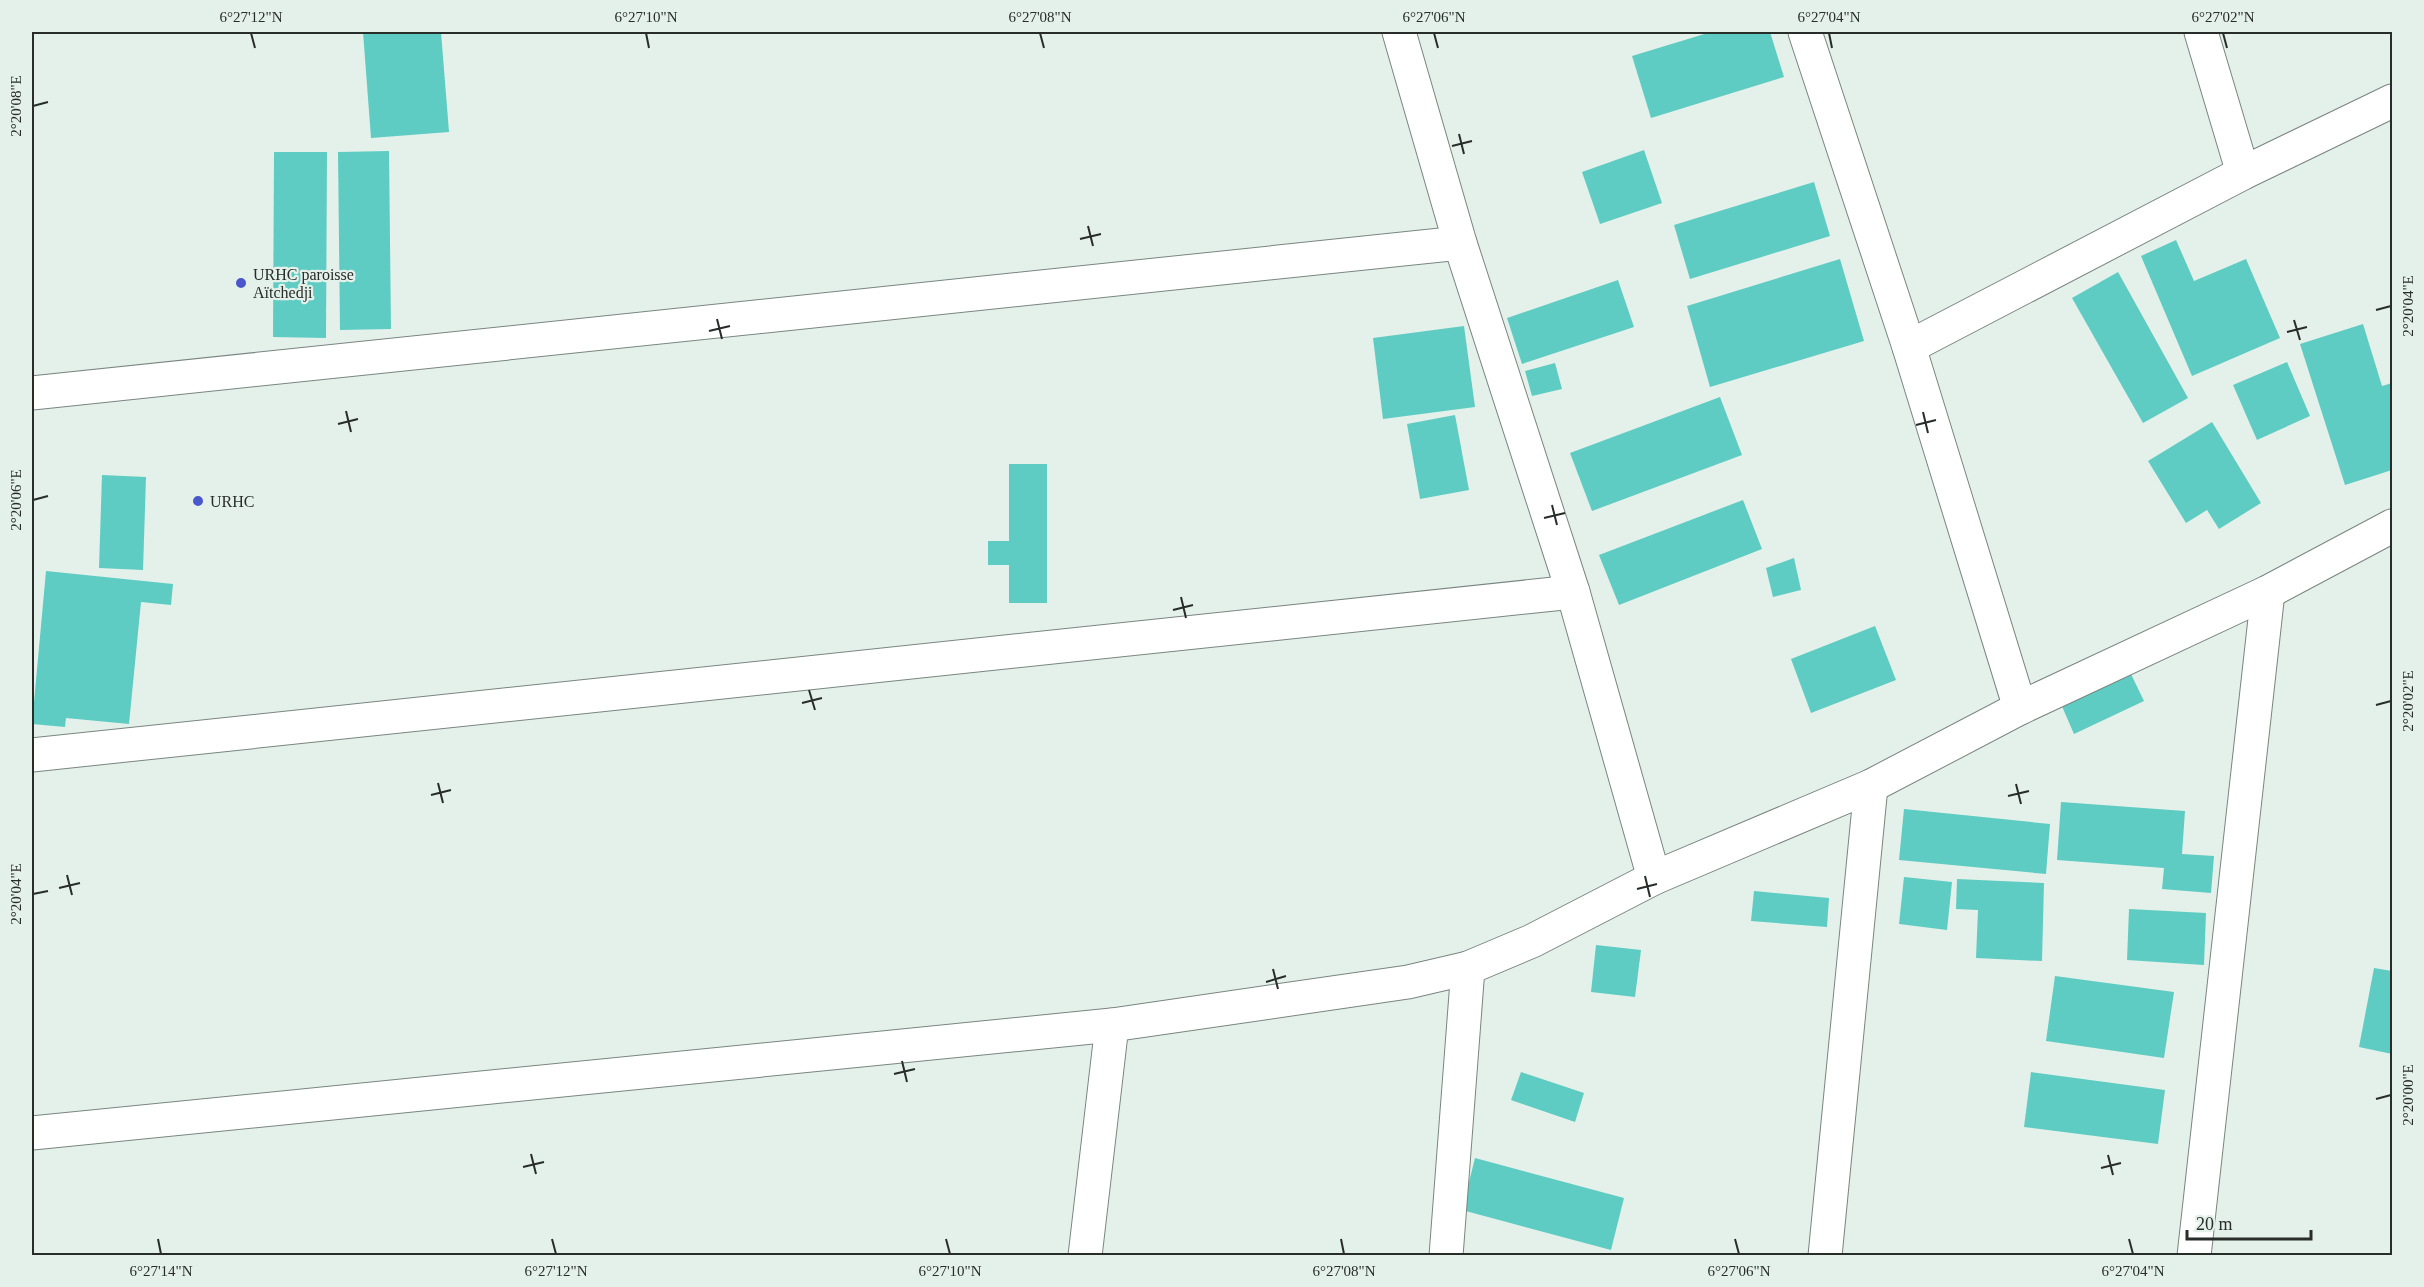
<svg xmlns="http://www.w3.org/2000/svg" width="2424" height="1287" font-family="'Times New Roman',serif">
<rect width="100%" height="100%" fill="#e4f1ea"/>
<!-- building -->
<g fill="#5eccc2">
<path d="M363 32H441L449 132 371 138Z"/>
<path d="M1711 32H1770L1784 77 1651 118 1632 56Z"/>
<path d="M1644 150 1662 203 1600 224 1582 172Z"/>
<path d="M389 151 391 329 340 330 338 152Z"/>
<path d="M274 152H327L326 338 273 337Z"/>
<path d="M1814 182 1830 236 1690 279 1674 225Z"/>
<path d="M2176 240 2194 281 2246 259 2280 338 2192 376 2141 256Z"/>
<path d="M1840 259 1864 341 1710 387 1687 306Z"/>
<path d="M2118 272 2188 398 2143 423 2072 298Z"/>
<path d="M1618 280 1634 327 1522 364 1507 318Z"/>
<path d="M2363 324 2382 386 2392 383V470L2345 485 2300 344Z"/>
<path d="M1464 326 1475 407 1383 419 1373 338Z"/>
<path d="M2287 362 2310 416 2257 440 2233 385Z"/>
<path d="M1555 363 1562 389 1532 396 1525 371Z"/>
<path d="M1720 397 1742 455 1592 511 1570 453Z"/>
<path d="M1455 415 1469 490 1420 499 1407 424Z"/>
<path d="M2212 422 2261 503 2219 529 2207 510 2186 523 2148 461Z"/>
<path d="M1009 464H1047V603H1009V565H988V541H1009Z"/>
<path d="M102 475 146 477 143 570 99 568Z"/>
<path d="M1743 500 1762 549 1619 605 1599 555Z"/>
<path d="M1794 558 1801 590 1773 597 1766 568Z"/>
<path d="M46 571 173 584 171 605 141 602 129 724 66 718 65 727 32 724Z"/>
<path d="M1875 626 1896 680 1811 713 1791 659Z"/>
<path d="M2130 672 2144 701 2074 734 2061 704Z"/>
<path d="M2061 802 2185 811 2182 854 2214 856 2211 893 2162 889 2164 868 2057 860Z"/>
<path d="M1904 809 2050 824 2046 874 1899 860Z"/>
<path d="M1904 877 1952 882 1947 930 1899 924Z"/>
<path d="M1957 879 2044 883 2042 961 1976 958 1978 910 1956 909Z"/>
<path d="M1754 891 1829 898 1827 927 1751 921Z"/>
<path d="M2129 909 2206 913 2204 965 2127 960Z"/>
<path d="M1596 945 1641 950 1635 997 1591 992Z"/>
<path d="M2374 968 2392 971V1054L2359 1047Z"/>
<path d="M2055 976 2174 992 2164 1058 2046 1041Z"/>
<path d="M1521 1072 1584 1093 1575 1122 1511 1100Z"/>
<path d="M2031 1072 2165 1090 2158 1144 2024 1127Z"/>
<path d="M1475 1158 1624 1198 1611 1250 1462 1210Z"/>
</g>
<g fill="none" stroke-linecap="round" stroke-linejoin="round">
<!-- street casing -->
<g stroke="#7a8580" stroke-width="35">
<g id="street">
<path d="M1399 32 1460 243 1573 592 1654 878"/>
<path d="M1805 32 1909 347 2020 708"/>
<path d="M2201 32 2243 173"/>
<path d="M1909 347 2243 173 2392 101"/>
<path d="M32 393 1460 243"/>
<path d="M32 755 1573 592"/>
<path d="M32 1133 1112 1025 1408 982 1468 968 1532 941 1654 878 1871 786 2020 708 2268 592 2392 526"/>
<path d="M1085 1256 1112 1025"/>
<path d="M1446 1256 1468 968"/>
<path d="M1825 1256 1871 786"/>
<path d="M2194 1256 2268 592"/>
</g>
</g>
<!-- street -->
<use href="#street" stroke="#fff" stroke-width="33"/>
</g>
<!-- ticks -->
<path fill="none" stroke="#282d2a" stroke-width="2" d="M251 33 255 48M646 33 649 48M1040 33 1044 48M1434 33 1438 48M1829 33 1832 48M2223 33 2227 48M33 106 48 102M1459 134 1464 154M1452 146 1472 141M1088 226 1093 246M1080 239 1101 234M2376 310 2391 306M717 319 722 339M2294 320 2300 340M709 331 730 326M2287 332 2307 327M346 411 351 432M1923 412 1928 433M338 424 358 419M1916 425 1936 420M33 500 48 496M1552 505 1557 525M1544 518 1565 513M1181 597 1186 618M1173 610 1193 605M809 690 815 710M802 703 822 698M2376 705 2391 701M438 783 443 803M2016 784 2021 804M431 795 451 790M2008 796 2029 791M67 875 72 895M1645 876 1650 897M59 888 80 883M1637 889 1657 884M33 894 48 891M1273 969 1278 989M1266 982 1286 976M902 1061 907 1082M894 1074 915 1069M2376 1099 2391 1095M531 1154 536 1174M2108 1155 2113 1175M523 1167 544 1162M2101 1168 2121 1163M158 1239 161 1254M552 1239 556 1254M946 1239 950 1254M1341 1239 1344 1254M1735 1239 1739 1254M2129 1239 2133 1254"/>
<!-- markers -->
<g fill="#4a57cc" stroke="#e4f1ea" stroke-width="2">
<circle cx="241" cy="283" r="6"/>
<circle cx="198" cy="501" r="6"/>
</g>
<g text-anchor="middle" stroke-width="4.5" stroke-linejoin="round" paint-order="stroke">
<!-- poi labels -->
<g font-size="16" fill="#282d2a" stroke="#e4f1ea" text-anchor="start">
<text x="253" y="280">URHC paroisse<tspan x="253" dy="18">Aïtchedji</tspan></text>
<text x="210" y="507">URHC</text>
</g>
</g>
<!-- border -->
<rect width="2424" height="1287" fill="none" stroke="#e4f1ea" stroke-width="66"/>
<!-- scale -->
<path d="M2187 1230v9h124v-9" fill="none" stroke="#282d2a" stroke-width="3"/>
<text x="2196" y="1230" font-size="18" fill="#282d2a" stroke="#e4f1ea" stroke-width="4.5" paint-order="stroke">20 m</text>
<rect x="33" y="33" width="2358" height="1221" fill="none" stroke="#282d2a" stroke-width="2"/>
<g font-size="15" text-anchor="middle" fill="#282d2a">
<text x="251" y="22">6°27'12"N</text>
<text x="646" y="22">6°27'10"N</text>
<text x="1040" y="22">6°27'08"N</text>
<text x="1434" y="22">6°27'06"N</text>
<text x="1829" y="22">6°27'04"N</text>
<text x="2223" y="22">6°27'02"N</text>
<text transform="translate(16 106) rotate(-90)" y="5">2°20'08"E</text>
<text transform="translate(2408 306) rotate(-90)" y="5">2°20'04"E</text>
<text transform="translate(16 500) rotate(-90)" y="5">2°20'06"E</text>
<text transform="translate(2408 701) rotate(-90)" y="5">2°20'02"E</text>
<text transform="translate(16 894) rotate(-90)" y="5">2°20'04"E</text>
<text transform="translate(2408 1095) rotate(-90)" y="5">2°20'00"E</text>
<text x="161" y="1276">6°27'14"N</text>
<text x="556" y="1276">6°27'12"N</text>
<text x="950" y="1276">6°27'10"N</text>
<text x="1344" y="1276">6°27'08"N</text>
<text x="1739" y="1276">6°27'06"N</text>
<text x="2133" y="1276">6°27'04"N</text>
</g>
</svg>
